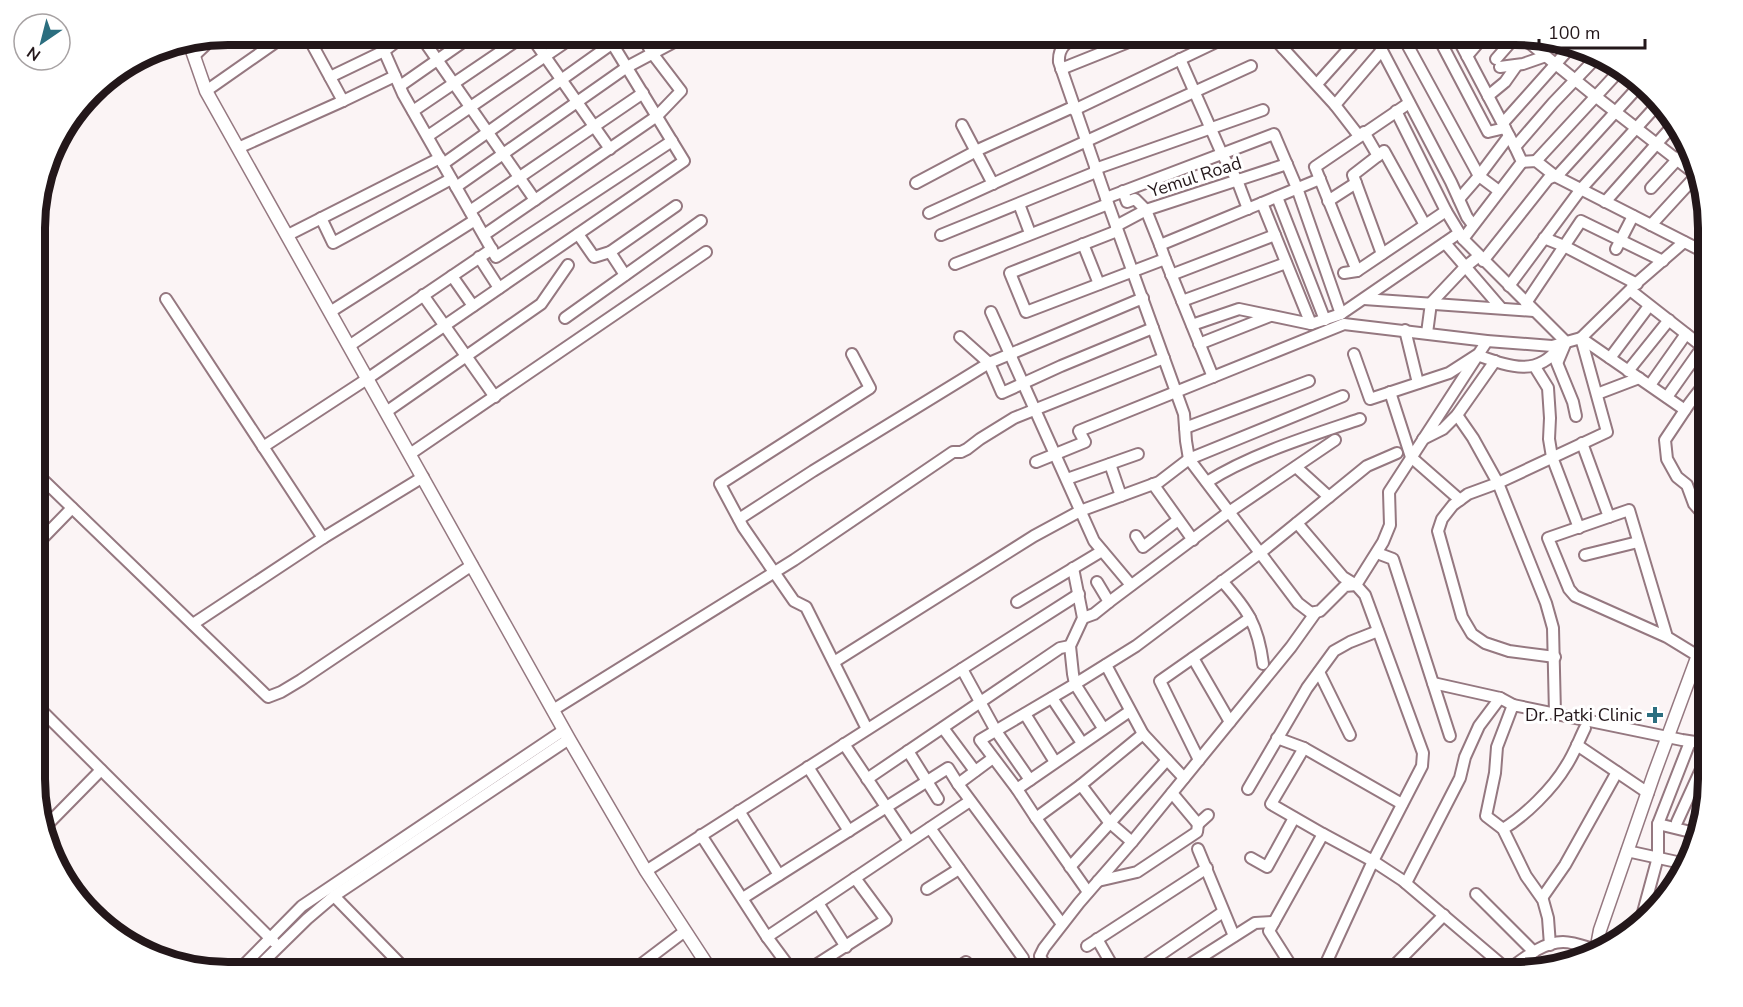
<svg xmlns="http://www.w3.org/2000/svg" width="1743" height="1007" font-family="'Nunito Sans',sans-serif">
<rect width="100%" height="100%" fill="#fbf4f5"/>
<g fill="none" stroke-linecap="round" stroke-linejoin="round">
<!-- minor casing -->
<g stroke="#957880" stroke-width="14">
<g id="minor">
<path d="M307 35 343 101"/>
<path d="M377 35 403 94 496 257 672 141"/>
<path d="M420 35 535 200"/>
<path d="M530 35 610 149"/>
<path d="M1079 35C1067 42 1058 47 1059 62L1106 198 1184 414 1186 441 1189 459 1298 603 1311 613 1320 611 1345 586 1356 585 1365 595 1423 753 1422 766 1373 861 1322 972"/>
<path d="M1271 35 1335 105 1382 50"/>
<path d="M1372 35 1376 39 1451 182 1467 217 1473 225"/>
<path d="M1402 35 1479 176 1499 191"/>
<path d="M1437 35 1488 132 1505 128"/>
<path d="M1456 35 1515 147"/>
<path d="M1522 37 1595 96 1694 173"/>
<path d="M1283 48 1295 35"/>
<path d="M194 56 214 37"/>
<path d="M1467 56 1485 35"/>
<path d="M1180 59 1222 154 1237 180 1248 209"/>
<path d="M1496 59 1517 35"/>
<path d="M1500 67 1523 64 1546 56"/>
<path d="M1061 69 1146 35"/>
<path d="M330 77 384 51 405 35"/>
<path d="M1317 84 1361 35"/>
<path d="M400 86 473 35"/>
<path d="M206 91 286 35"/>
<path d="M1488 96 1505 82 1517 65"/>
<path d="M1335 105 1359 136"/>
<path d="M1074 110 1231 35"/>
<path d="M413 111 525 35"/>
<path d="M1396 111 1446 211 1463 239 1566 342 1558 361"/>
<path d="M1503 123 1569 49"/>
<path d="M962 125 993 184"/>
<path d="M1364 132 1378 156"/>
<path d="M428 136 576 35"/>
<path d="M238 148 343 101 395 76"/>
<path d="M1536 161 1621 69"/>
<path d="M1522 162 1536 161 1555 176 1708 254"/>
<path d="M443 164 613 43"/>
<path d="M1095 169 1263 110"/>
<path d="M916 183 980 149 1073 107"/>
<path d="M456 187 627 67 687 35"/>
<path d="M1651 188 1686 150"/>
<path d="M1123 191 1127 202 1135 199 1146 210 1160 245"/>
<path d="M1277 197 1325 320"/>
<path d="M1106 198 1274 134 1297 188 1341 314"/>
<path d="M1459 199 1479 176 1509 136"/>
<path d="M1328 201 1356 183"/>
<path d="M1605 202 1676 122"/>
<path d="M1262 203 1311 324"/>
<path d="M1019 204 1030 233"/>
<path d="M470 211 643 93"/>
<path d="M929 213 1251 66"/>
<path d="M321 218 333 243 451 179"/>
<path d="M1651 225 1695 177"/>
<path d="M1116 226 1146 210 1287 164"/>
<path d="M1117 231 1010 273 1026 312 1165 259 1160 245 1320 179"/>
<path d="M578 234 594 257 610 252 676 206"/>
<path d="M288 235 440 158"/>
<path d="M484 235 657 116 681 91 652 53 642 35"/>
<path d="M941 235 1096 172"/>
<path d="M1544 238 1564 246 1637 284"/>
<path d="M1463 239 1522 162 1515 147 1553 103 1597 57"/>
<path d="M1445 243 1501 308"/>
<path d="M1083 244 1099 284"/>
<path d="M1616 249 1633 216"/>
<path d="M610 252 625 275"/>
<path d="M1382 254 1353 175 1384 151 1425 225"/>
<path d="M479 257 499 288"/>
<path d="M1165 259 1213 377"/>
<path d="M1483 261 1548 179 1559 174 1639 86"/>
<path d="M955 264 1108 204"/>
<path d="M1357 271 1315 167 1409 103"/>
<path d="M1344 273 1357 271 1446 211"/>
<path d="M1171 275 1275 235"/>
<path d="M452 276 473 306"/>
<path d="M1509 286 1581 189 1658 104"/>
<path d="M1632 287 1684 242"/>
<path d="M423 295 495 397"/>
<path d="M166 299 323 538 423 477"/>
<path d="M1364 299 1534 311"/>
<path d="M1182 301 1286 263"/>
<path d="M1526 303 1581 221 1663 261"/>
<path d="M330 312 475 220"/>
<path d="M991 312 1094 541 1131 585"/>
<path d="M565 318 701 221"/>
<path d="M1192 325 1239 309 1311 324 1341 314 1459 233"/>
<path d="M1405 330 1418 383"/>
<path d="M1427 333 1431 303 1465 267 1479 256"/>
<path d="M960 337 989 363 1002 393 1061 366 1153 328"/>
<path d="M1199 344 1270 316"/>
<path d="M349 346 492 249"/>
<path d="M852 354 870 388 720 484 743 527 794 601 806 607 867 729"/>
<path d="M1354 354 1370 399 1449 373 1477 355C1508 366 1537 378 1559 347"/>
<path d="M1555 358 1573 402 1576 416"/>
<path d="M1610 358 1649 306"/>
<path d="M1535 367 1548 388 1550 418 1549 439 1552 457 1579 528"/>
<path d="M1628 371 1669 320"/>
<path d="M1708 379 1689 404 1665 440 1667 459 1677 477 1687 485 1694 504 1708 520"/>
<path d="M1650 385 1686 334"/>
<path d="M1390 392 1411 457 1460 500"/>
<path d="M1597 394 1639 378"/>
<path d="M1667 397 1708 339"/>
<path d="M1685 410 1581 338 1630 290 1708 351"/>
<path d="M386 412 541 304 568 265"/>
<path d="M1457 415 1473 438 1498 483 1546 603 1553 628 1555 714"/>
<path d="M1185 428 1309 381"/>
<path d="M1423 439 1443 429 1457 415 1495 361"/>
<path d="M1582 443 1609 517"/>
<path d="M263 447 367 379 684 161 607 35"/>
<path d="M410 454 706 252"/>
<path d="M1036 462 1085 442 1079 431 1344 324 1487 341 1552 346 1581 338 1607 432 1498 483 1468 494 1453 505 1442 519 1438 531 1462 617 1472 634 1485 643 1509 651 1555 657"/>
<path d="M1110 464 1121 496"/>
<path d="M1296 467 1329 497"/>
<path d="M36 473 268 697 281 692 301 680 472 565"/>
<path d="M1067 479 1138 454"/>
<path d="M1207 482C1251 454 1310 436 1360 419"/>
<path d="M1153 484 1193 540"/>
<path d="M739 519 813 471 989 363 1143 298"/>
<path d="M1297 523 1343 577 1356 585 1383 542 1390 525 1389 492 1487 341"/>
<path d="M1136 536 1143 547 1178 520"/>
<path d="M36 545 72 508"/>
<path d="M1377 553 1393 559 1450 736"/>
<path d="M1585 555 1638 542"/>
<path d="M1073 568 1083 618 1070 646 1073 674 1075 684 1103 728"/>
<path d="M1222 581C1248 610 1258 625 1263 664"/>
<path d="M1097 582 1109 602 1229 512 1335 440"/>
<path d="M1017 602 1102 551"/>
<path d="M1083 618 1094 614 1109 602"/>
<path d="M193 624 323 538"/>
<path d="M1667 637 1629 510 1548 538 1569 589 1575 596 1667 637 1698 656"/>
<path d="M1193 658 1230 722"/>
<path d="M834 662 1034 536 1080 511 1159 482 1189 459 1343 396"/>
<path d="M1106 665 1143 734 1184 778"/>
<path d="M962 669 996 731 1030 780"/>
<path d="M1319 672 1350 735"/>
<path d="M1433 683 1500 698"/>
<path d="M1052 698 1082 743"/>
<path d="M36 705 274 942"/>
<path d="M553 710 794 560 953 452H961L967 449 980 439 1014 418 1164 358"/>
<path d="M1025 714 1055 762"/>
<path d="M943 728 975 771"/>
<path d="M1277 738 1304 748"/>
<path d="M844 744 909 841"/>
<path d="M1577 745 1648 793"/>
<path d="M908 751 938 799"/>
<path d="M993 758 958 784 1062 924"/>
<path d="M1199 760 1160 681 1250 618"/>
<path d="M808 767 849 831"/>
<path d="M867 779 1060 648 1070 646"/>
<path d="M1694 786 1708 789"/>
<path d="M1017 789 1130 711"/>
<path d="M1248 789 1307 688 1334 651 1350 642 1378 631"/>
<path d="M1172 793 1198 824 1208 815"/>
<path d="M739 811 779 875"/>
<path d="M1036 818 1081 785"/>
<path d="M1677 822 1708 754"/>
<path d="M1658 824 1695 833"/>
<path d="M45 827 101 770"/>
<path d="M930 828 1023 958"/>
<path d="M1503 829C1525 816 1553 788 1566 766 1574 754 1579 740 1585 728"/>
<path d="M1323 834 1271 804 1304 748 1402 804"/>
<path d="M701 835 767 937 793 972"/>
<path d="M1132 842 1109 822 1081 785 1143 734"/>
<path d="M1198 849 1234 936"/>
<path d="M1627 851 1686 864"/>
<path d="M1251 858 1267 867 1294 818"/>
<path d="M1070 867 1167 760"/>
<path d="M646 871 1079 594"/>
<path d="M1098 881 1137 872 1197 832 1198 824"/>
<path d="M1406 883 1460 778 1465 757 1479 726 1500 698 1513 705"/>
<path d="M927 889 959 869"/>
<path d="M1088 892 1036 818 1017 789 980 740 1075 684 1136 646 1260 553 1367 466 1397 453"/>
<path d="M1476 894 1534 952"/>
<path d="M334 896 408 972"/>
<path d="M743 898 948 768 958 784"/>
<path d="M1542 898 1565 865 1617 772"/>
<path d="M818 903 846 947"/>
<path d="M1642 916 1658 857V824L1690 742"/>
<path d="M767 937 970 801"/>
<path d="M1097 939 1116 972"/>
<path d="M1550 945 1548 918 1543 900 1526 876 1503 829 1486 816 1495 773 1497 747 1513 705 1682 740 1708 744"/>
<path d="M1087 946 1207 868"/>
<path d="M1202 958 1211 972"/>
<path d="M1070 965 1075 972"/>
<path d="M237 972 302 906 564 730"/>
<path d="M253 972 307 919 334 896 569 739"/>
<path d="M631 972 685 931"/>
<path d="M772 972 785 963"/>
<path d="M805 972 886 920 855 878"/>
<path d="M951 972 966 962"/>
<path d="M1048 972 1040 956 1044 948 1079 903 1132 842 1291 647 1316 612"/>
<path d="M1135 972 1223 912"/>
<path d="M1178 972 1255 923 1274 922"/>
<path d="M1295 972 1269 931 1323 834 1373 861 1402 880 1508 970"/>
<path d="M1388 972 1444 915"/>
<path d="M1505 972C1522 960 1542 942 1563 942 1574 942 1586 947 1596 950"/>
</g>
</g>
<!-- major casing -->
<g stroke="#957880" stroke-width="15">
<g id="major">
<path d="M189 42 206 91 569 739 646 871 712 972"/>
<path d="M1596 951 1600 930 1654 774 1708 628"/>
</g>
</g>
<!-- minor -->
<use href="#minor" stroke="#fff" stroke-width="10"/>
<!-- major -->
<use href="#major" stroke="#fff" stroke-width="12"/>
</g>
<!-- markers -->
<path fill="#2b6e7f" stroke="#fff" stroke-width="2" d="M1652 706h6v6h6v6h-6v6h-6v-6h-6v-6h6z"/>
<g text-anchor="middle" stroke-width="6" stroke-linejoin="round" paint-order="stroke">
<!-- street labels -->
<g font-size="18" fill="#23171a" stroke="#fff">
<text transform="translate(1195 177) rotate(-18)" y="6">Yemul Road</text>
</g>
<!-- poi labels -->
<g font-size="18" fill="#23171a" stroke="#fff" text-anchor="end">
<text x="1642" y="721">Dr. Patki Clinic</text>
</g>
</g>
<!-- crop -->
<path d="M0 0H1743V1007H0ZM228 45H1515A183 183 0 0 1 1698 228V779A183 183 0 0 1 1515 962H228A183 183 0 0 1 45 779V228A183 183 0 0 1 228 45Z" fill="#fff" fill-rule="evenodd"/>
<path fill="none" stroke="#23171a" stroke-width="8" d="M228 45H1515A183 183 0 0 1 1698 228V779A183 183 0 0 1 1515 962H228A183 183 0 0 1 45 779V228A183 183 0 0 1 228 45Z"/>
<!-- north arrow -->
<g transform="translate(42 42) rotate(215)"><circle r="28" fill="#ffffff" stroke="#a7a2a3" stroke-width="1.5"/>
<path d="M0-4.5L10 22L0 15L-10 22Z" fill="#2b6e7f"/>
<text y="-9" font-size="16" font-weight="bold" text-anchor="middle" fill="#23171a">N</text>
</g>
<!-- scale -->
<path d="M1539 39v9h106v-9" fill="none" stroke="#23171a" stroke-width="3"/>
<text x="1548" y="39" font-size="18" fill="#23171a" stroke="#ffffff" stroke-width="4.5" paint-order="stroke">100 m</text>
</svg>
